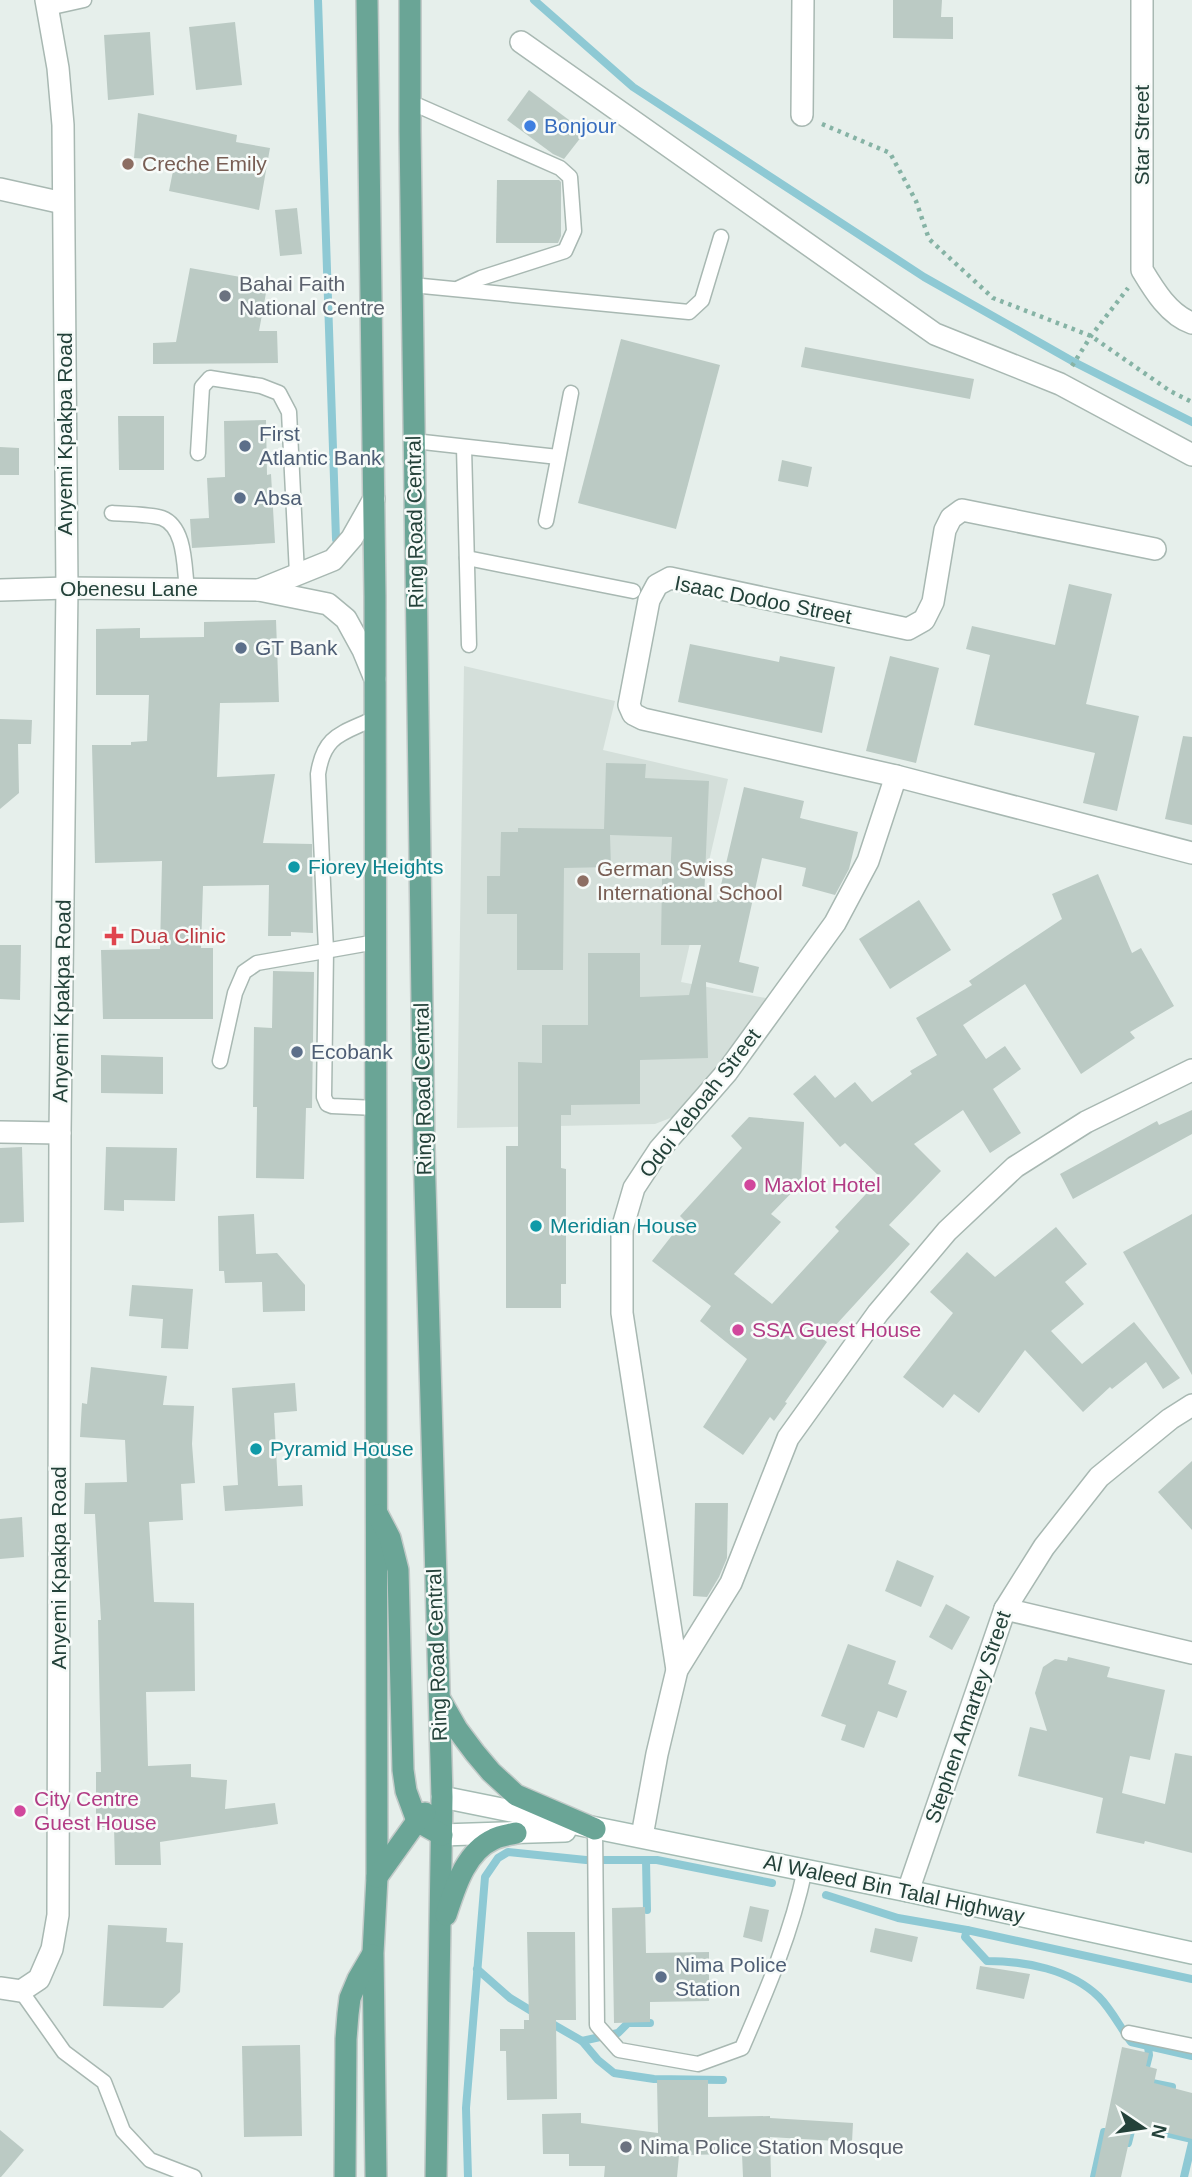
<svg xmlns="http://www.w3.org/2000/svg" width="1192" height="2177" font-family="Helvetica,sans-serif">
<rect width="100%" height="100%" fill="#e6efeb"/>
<!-- built -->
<path fill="#d4dfda" d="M464 666 615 701 603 750 728 779 681 982 771 999 678 1115 655 1124 457 1128Z"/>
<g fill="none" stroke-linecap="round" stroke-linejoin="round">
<!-- stream -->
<g stroke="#8ec9d4" stroke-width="8">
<path d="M318 0 336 539"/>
<path d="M534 0 633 87 924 277 1074 362 1192 422"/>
<path d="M646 1860 647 1910"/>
<path d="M826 1895 898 1918 967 1930 1192 1979"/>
<path d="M967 1930 965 1937 987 1961C1025 1961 1070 1969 1099 1997 1111 2009 1120 2027 1131 2042L1192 2056"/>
<path d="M477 1969 510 1998 538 2015"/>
<path d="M549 2022 582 2041 598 2060 614 2073 654 2079 723 2080"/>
<path d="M582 2041 618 2033 628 2023H650"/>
<path d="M1144 2075 1149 2055 1148 2046"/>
<path d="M1147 2082 1172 2087 1170 2097"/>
<path d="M1164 2124 1162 2132 1192 2139"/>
<path d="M1128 2143 1135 2115"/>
<path d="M468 2177 466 2108 485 1877 498 1858 508 1852 586 1860H657L772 1883"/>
<path d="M1094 2177 1104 2132"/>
<path d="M1184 2177 1192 2143"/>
</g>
</g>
<!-- building -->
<g fill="#bbcac4">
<path d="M893 0H942L941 17H953V39L893 38Z"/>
<path d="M235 22 242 85 196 90 189 27Z"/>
<path d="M150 32 154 95 108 100 104 35Z"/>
<path d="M529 90 585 132 564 159 553 154 507 120Z"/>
<path d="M138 113 237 135 236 142 270 148 259 210 169 191 175 161 134 158Z"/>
<path d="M497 180H559L561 182V236L558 243H496Z"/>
<path d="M297 208 302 254 280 256 275 210Z"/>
<path d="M190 268 268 282 259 331H277L278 363 153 364V343L176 342Z"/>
<path d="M621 339 720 365 676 529 578 503Z"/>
<path d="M805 347 974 379 970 399 801 367Z"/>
<path d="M118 416H164V470H119Z"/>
<path d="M266 420 267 475 271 474 275 543 192 548 190 519 209 518 207 478 225 477 224 421Z"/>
<path d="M0 447 19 448V475H0Z"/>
<path d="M782 460 812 467 808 487 778 481Z"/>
<path d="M1069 584 1112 594 1086 704 1139 716 1117 811 1083 803 1095 753 974 725 990 655 966 649 972 626 1055 645Z"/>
<path d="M276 620 279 702 220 703 217 777 275 774 263 843 312 844 313 933 291 932V936H268L269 885 203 886 201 948H213V1019H103L101 950 160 949 162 861 95 863 92 745H131V742L147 741 149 695H96V629L140 628V638L204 637V622Z"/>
<path d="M690 644 779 662 780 656 835 667 822 733 678 702Z"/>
<path d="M890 656 939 668 916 763 866 751Z"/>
<path d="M0 719 32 720 31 744H18L19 793 0 809Z"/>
<path d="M1183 736 1192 737V825L1165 819Z"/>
<path d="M606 763 646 764 645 778 709 781 704 900 717 902 744 787 804 801 800 818 858 832 849 869 835 895 802 886 806 868 762 858 739 962 759 967 753 993 706 982 708 1058 640 1060V1104L571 1105V1115H561V1168L566 1169V1284H561V1308H506V1146H518V1062L542 1063V1025H588V953H640V997L689 995 701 945H661L662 878H670L672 837 610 835 611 867 564 868 563 970H517V914H487V876H500L501 832H518V828L604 829Z"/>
<path d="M1098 874 1132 953 1141 948 1174 1006 1130 1032 1135 1038 1081 1074 1025 984 963 1025 986 1059 1005 1046 1021 1069 993 1089 1021 1133 990 1153 963 1110 914 1144 941 1171 889 1225 910 1244 823 1339 827 1342 785 1402 787 1403 774 1421 770 1417 743 1455 703 1427 747 1359 700 1321 711 1306 652 1261 684 1220 680 1216 742 1148 731 1136 749 1117 804 1122 801 1183 771 1214 781 1222 734 1274 772 1304 839 1231 835 1227 881 1178 845 1143 840 1147 793 1094 815 1075 835 1098 855 1082 872 1102 912 1074 910 1071 937 1055 916 1018 972 985 969 981 1062 919 1052 894Z"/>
<path d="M919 900 951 950 890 989 859 939Z"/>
<path d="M0 945H21L20 1000 0 999Z"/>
<path d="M273 971 314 972 312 1108H306L304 1179 256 1178 257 1107H253L254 1027 272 1028Z"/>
<path d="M101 1055 163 1057V1094L101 1093Z"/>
<path d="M1192 1110V1134L1073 1199 1060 1174 1157 1121 1159 1125Z"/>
<path d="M22 1147 24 1222 0 1223V1148Z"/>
<path d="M106 1147 177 1148 175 1201 124 1200V1211L104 1210Z"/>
<path d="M254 1214 256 1254 277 1253 305 1285V1311L263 1312 262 1282 225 1283 224 1271H219L218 1216Z"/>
<path d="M1192 1214V1375L1123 1252Z"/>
<path d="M1056 1227 1087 1264 1065 1282 1084 1304 1051 1331 1082 1364 1134 1322 1180 1378 1163 1389 1146 1362 1112 1389 1110 1387 1083 1412 1025 1350 979 1413 954 1394 943 1408 903 1377 953 1313 930 1292 967 1252 995 1277Z"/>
<path d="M132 1285 193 1289 188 1349 161 1348 163 1319 129 1316Z"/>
<path d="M91 1367 167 1376 163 1405 194 1406 192 1444 195 1483 181 1484 183 1520 149 1522 154 1602 194 1603 195 1691 146 1692 148 1766 191 1764V1777L227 1780 225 1809 275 1803 278 1824 160 1842 161 1865H115L114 1827H96V1772H101L98 1620H101L95 1514H84L85 1483 127 1482 125 1440 80 1437 82 1403 87 1404Z"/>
<path d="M295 1383 297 1411 274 1413 278 1486 302 1485 303 1506 225 1511 223 1486 238 1485 232 1388Z"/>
<path d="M1192 1461V1530L1158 1492Z"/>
<path d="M695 1503H728L727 1558 719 1577 707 1597 693 1596Z"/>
<path d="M22 1517 24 1557 0 1559V1519Z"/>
<path d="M897 1560 934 1576 921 1607 885 1591Z"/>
<path d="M946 1604 970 1617 952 1650 929 1637Z"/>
<path d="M848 1644 896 1661 888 1684 907 1691 897 1718 878 1711 864 1748 841 1740 846 1725 821 1716Z"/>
<path d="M1068 1657 1110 1667 1107 1677 1165 1690 1150 1760 1130 1756 1122 1793 1165 1804 1175 1753 1192 1756V1853L1145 1841 1144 1844 1096 1833 1103 1798 1018 1776 1030 1727 1047 1731 1035 1693 1043 1667 1055 1659 1067 1661Z"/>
<path d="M750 1906 769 1910 762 1942 743 1937Z"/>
<path d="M645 1907 646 1953 709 1952V2001L650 2002V2022L614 2023 612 1908Z"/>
<path d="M108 1925 167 1928 166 1942 183 1943 180 1992 163 2008 103 2006Z"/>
<path d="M875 1928 918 1937 912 1962 870 1952Z"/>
<path d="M527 1932H575L576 2020H556L557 2099 507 2100 506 2051H500V2029H524V2020H529Z"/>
<path d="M980 1966 1030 1974 1024 1999 976 1989Z"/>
<path d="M300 2045 302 2136 244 2137 242 2046Z"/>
<path d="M1122 2047 1149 2053 1146 2066 1157 2069 1154 2083 1192 2093V2139L1133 2124 1121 2177H1095Z"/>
<path d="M657 2080H708V2117L770 2116V2118L853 2123 852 2142 770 2137 771 2177H743L742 2154 679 2155 677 2177H604L605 2166H569V2154H543L542 2114 581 2113V2123L658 2133Z"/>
<path d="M0 2130 24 2150 1 2177H0Z"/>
</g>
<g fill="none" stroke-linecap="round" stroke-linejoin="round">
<!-- lane casing -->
<g stroke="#a8b8b2" stroke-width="17">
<g id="lane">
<path d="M48 8 84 0"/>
<path d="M410 102 560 168 570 177 574 231 565 251 481 278 459 288"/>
<path d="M412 285 689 312 702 300 721 237"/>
<path d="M414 441 558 457"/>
<path d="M464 447 469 645"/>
<path d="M198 453 202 387 210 378 261 386 279 393 289 412 297 574"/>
<path d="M112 513C124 514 151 514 162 518 186 527 184 568 187 589"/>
<path d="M546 521 571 393"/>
<path d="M467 558 633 591"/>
<path d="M375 718C342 734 324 734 318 774L326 950 324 1097 327 1104 332 1106 376 1108"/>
<path d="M220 1061 235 993 244 972 257 963 376 942"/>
<path d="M595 1829 597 2025 619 2050 698 2064 742 2048C767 1990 792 1932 805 1869"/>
<path d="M21 1991 64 2052 104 2082 123 2131 150 2160 194 2177"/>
<path d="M1129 2033 1192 2046"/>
</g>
</g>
<!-- street casing -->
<g stroke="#a8b8b2" stroke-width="24">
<g id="street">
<path d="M1142 0V270C1154 290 1169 315 1192 323"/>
<path d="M521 42 935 334 1060 384 1192 455"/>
<path d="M802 115 803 0"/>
<path d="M0 189 63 203"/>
<path d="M1155 549 962 510 951 518 945 530 933 602 924 620 908 629 670 578 657 585 649 600 629 705 633 714 643 719 896 776 1192 853"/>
<path d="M0 590 67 588 259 590 328 604 346 619 363 650 375 679"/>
<path d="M259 590 333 560 352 538 374 499"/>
<path d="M0 1132 60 1133"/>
<path d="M1005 1609 1192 1653"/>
<path d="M677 1670 622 1313V1229L634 1188 659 1150 727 1072 835 923 868 861 896 776"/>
<path d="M642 1836 657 1754 677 1670 731 1583 788 1438 878 1313 947 1231 1015 1167 1086 1122 1192 1070"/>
<path d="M908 1891 1005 1609 1044 1547 1099 1477 1170 1419 1192 1405"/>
<path d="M0 1988 21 1991 39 1979 52 1949 58 1915 60 1133 67 588 63 125 58 68 46 0"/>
</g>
</g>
<!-- secondary casing -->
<g stroke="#a4bbb3" stroke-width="24">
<g id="secondary">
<path d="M442 1797 908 1891 1192 1953"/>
<path d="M442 1835 565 1831"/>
</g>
</g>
<!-- primary casing -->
<g stroke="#c2cac8" stroke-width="24">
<g id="primary">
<path d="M367 0 375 596 377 1877 373 1953 376 2177"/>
<path d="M410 0V131L424 1148 442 1797 436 2177"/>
<path d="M378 1515 390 1538 398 1570 403 1770 406 1791 417 1821 442 1835"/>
<path d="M441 1701 457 1729 475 1753 491 1772 516 1795 595 1829"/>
<path d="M377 1877 417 1821 425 1813"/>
<path d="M446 1915C455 1888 465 1852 494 1839 500 1836 508 1835 516 1833"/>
<path d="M345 2177 346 2039 348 2014 350 1998 358 1979 372 1955"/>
</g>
</g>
<!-- path -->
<g stroke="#86b3a5" stroke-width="4.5" stroke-dasharray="3.5 5" stroke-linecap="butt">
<path d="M822 124 890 153 916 201 929 239 993 298 1091 336 1170 391 1192 402"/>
<path d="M1072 366 1091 336 1128 288"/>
</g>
<!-- lane -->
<use href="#lane" stroke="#fff" stroke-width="14"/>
<!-- street -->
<use href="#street" stroke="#fff" stroke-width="21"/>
<!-- secondary -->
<use href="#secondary" stroke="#fff" stroke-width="21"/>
<!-- primary -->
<use href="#primary" stroke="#6aa596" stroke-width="21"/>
</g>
<!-- markers -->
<circle fill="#3f7fe0" stroke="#f7fbf9" stroke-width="2.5" cx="530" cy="126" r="7"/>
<g fill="#8d6e63" stroke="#f7fbf9" stroke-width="2.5">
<circle cx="128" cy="164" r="7"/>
<circle cx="583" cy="881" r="7"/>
</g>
<g fill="#6b7280" stroke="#f7fbf9" stroke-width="2.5">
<circle cx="225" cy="296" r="7"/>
<circle cx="626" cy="2147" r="7"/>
</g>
<g fill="#5c6f8a" stroke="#f7fbf9" stroke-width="2.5">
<circle cx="245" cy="446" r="7"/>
<circle cx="240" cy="498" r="7"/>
<circle cx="241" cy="648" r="7"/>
<circle cx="297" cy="1052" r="7"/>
<circle cx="661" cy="1977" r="7"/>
</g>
<g fill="#0f9aa8" stroke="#f7fbf9" stroke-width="2.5">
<circle cx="294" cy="867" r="7"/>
<circle cx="536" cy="1226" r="7"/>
<circle cx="256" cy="1449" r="7"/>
</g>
<path fill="#e0444e" stroke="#f7fbf9" stroke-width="2.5" d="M110.5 925.5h7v7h7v7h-7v7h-7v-7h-7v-7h7z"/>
<g fill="#d1479c" stroke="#f7fbf9" stroke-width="2.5">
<circle cx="750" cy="1185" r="7"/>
<circle cx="738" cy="1330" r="7"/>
<circle cx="20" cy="1811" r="7"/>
</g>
<g text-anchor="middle" stroke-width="5" stroke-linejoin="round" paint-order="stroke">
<!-- shop labels -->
<g font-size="21" fill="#366cbe" stroke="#f7fbf9" text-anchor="start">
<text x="544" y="133">Bonjour</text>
</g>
<!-- street labels -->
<g font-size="21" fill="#24423a" stroke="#f7fbf9">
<text transform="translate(1142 135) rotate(-90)" y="7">Star Street</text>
<text transform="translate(65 434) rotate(-90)" y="7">Anyemi Kpakpa Road</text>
<text transform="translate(415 522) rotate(-91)" y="7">Ring Road Central</text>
<text x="129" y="596">Obenesu Lane</text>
<text transform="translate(763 600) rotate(11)" y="7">Isaac Dodoo Street</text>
<text transform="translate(62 1001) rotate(-89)" y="7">Anyemi Kpakpa Road</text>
<text transform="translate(423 1089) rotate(-91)" y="7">Ring Road Central</text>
<text transform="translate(700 1103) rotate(-52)" y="7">Odoi Yeboah Street</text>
<text transform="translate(59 1568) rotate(-90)" y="7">Anyemi Kpakpa Road</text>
<text transform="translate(437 1655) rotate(-92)" y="7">Ring Road Central</text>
<text transform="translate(968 1717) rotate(-71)" y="7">Stephen Amartey Street</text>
<text transform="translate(894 1889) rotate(12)" y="7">Al Waleed Bin Talal Highway</text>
</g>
<!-- education labels -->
<g font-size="21" fill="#785e54" stroke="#f7fbf9" text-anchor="start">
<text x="142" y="171">Creche Emily</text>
<text x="597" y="876">German Swiss<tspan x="597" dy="24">International School</tspan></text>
</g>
<!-- worship labels -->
<g font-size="21" fill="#5b616d" stroke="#f7fbf9" text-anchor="start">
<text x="239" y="291">Bahai Faith<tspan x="239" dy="24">National Centre</tspan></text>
<text x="640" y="2154">Nima Police Station Mosque</text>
</g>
<!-- service labels -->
<g font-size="21" fill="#4e5e75" stroke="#f7fbf9" text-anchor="start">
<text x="259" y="441">First<tspan x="259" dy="24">Atlantic Bank</tspan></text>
<text x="254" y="505">Absa</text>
<text x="255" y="655">GT Bank</text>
<text x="311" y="1059">Ecobank</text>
<text x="675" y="1972">Nima Police<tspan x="675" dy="24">Station</tspan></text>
</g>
<!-- culture labels -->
<g font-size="21" fill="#0d838f" stroke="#f7fbf9" text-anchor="start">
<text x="308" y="874">Fiorey Heights</text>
<text x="550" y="1233">Meridian House</text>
<text x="270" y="1456">Pyramid House</text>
</g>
<!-- health labels -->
<g font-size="21" fill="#be3a42" stroke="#f7fbf9" text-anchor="start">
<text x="130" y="943">Dua Clinic</text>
</g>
<!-- hotel labels -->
<g font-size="21" fill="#b23c85" stroke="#f7fbf9" text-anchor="start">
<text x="764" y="1192">Maxlot Hotel</text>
<text x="752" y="1337">SSA Guest House</text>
<text x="34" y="1806">City Centre<tspan x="34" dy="24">Guest House</tspan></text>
</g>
</g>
<!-- north arrow -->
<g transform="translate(1143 2128) rotate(103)" stroke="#f7fbf9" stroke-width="5" paint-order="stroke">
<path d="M0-5L12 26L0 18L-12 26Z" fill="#24423a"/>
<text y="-10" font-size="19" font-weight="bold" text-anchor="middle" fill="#24423a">N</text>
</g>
</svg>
